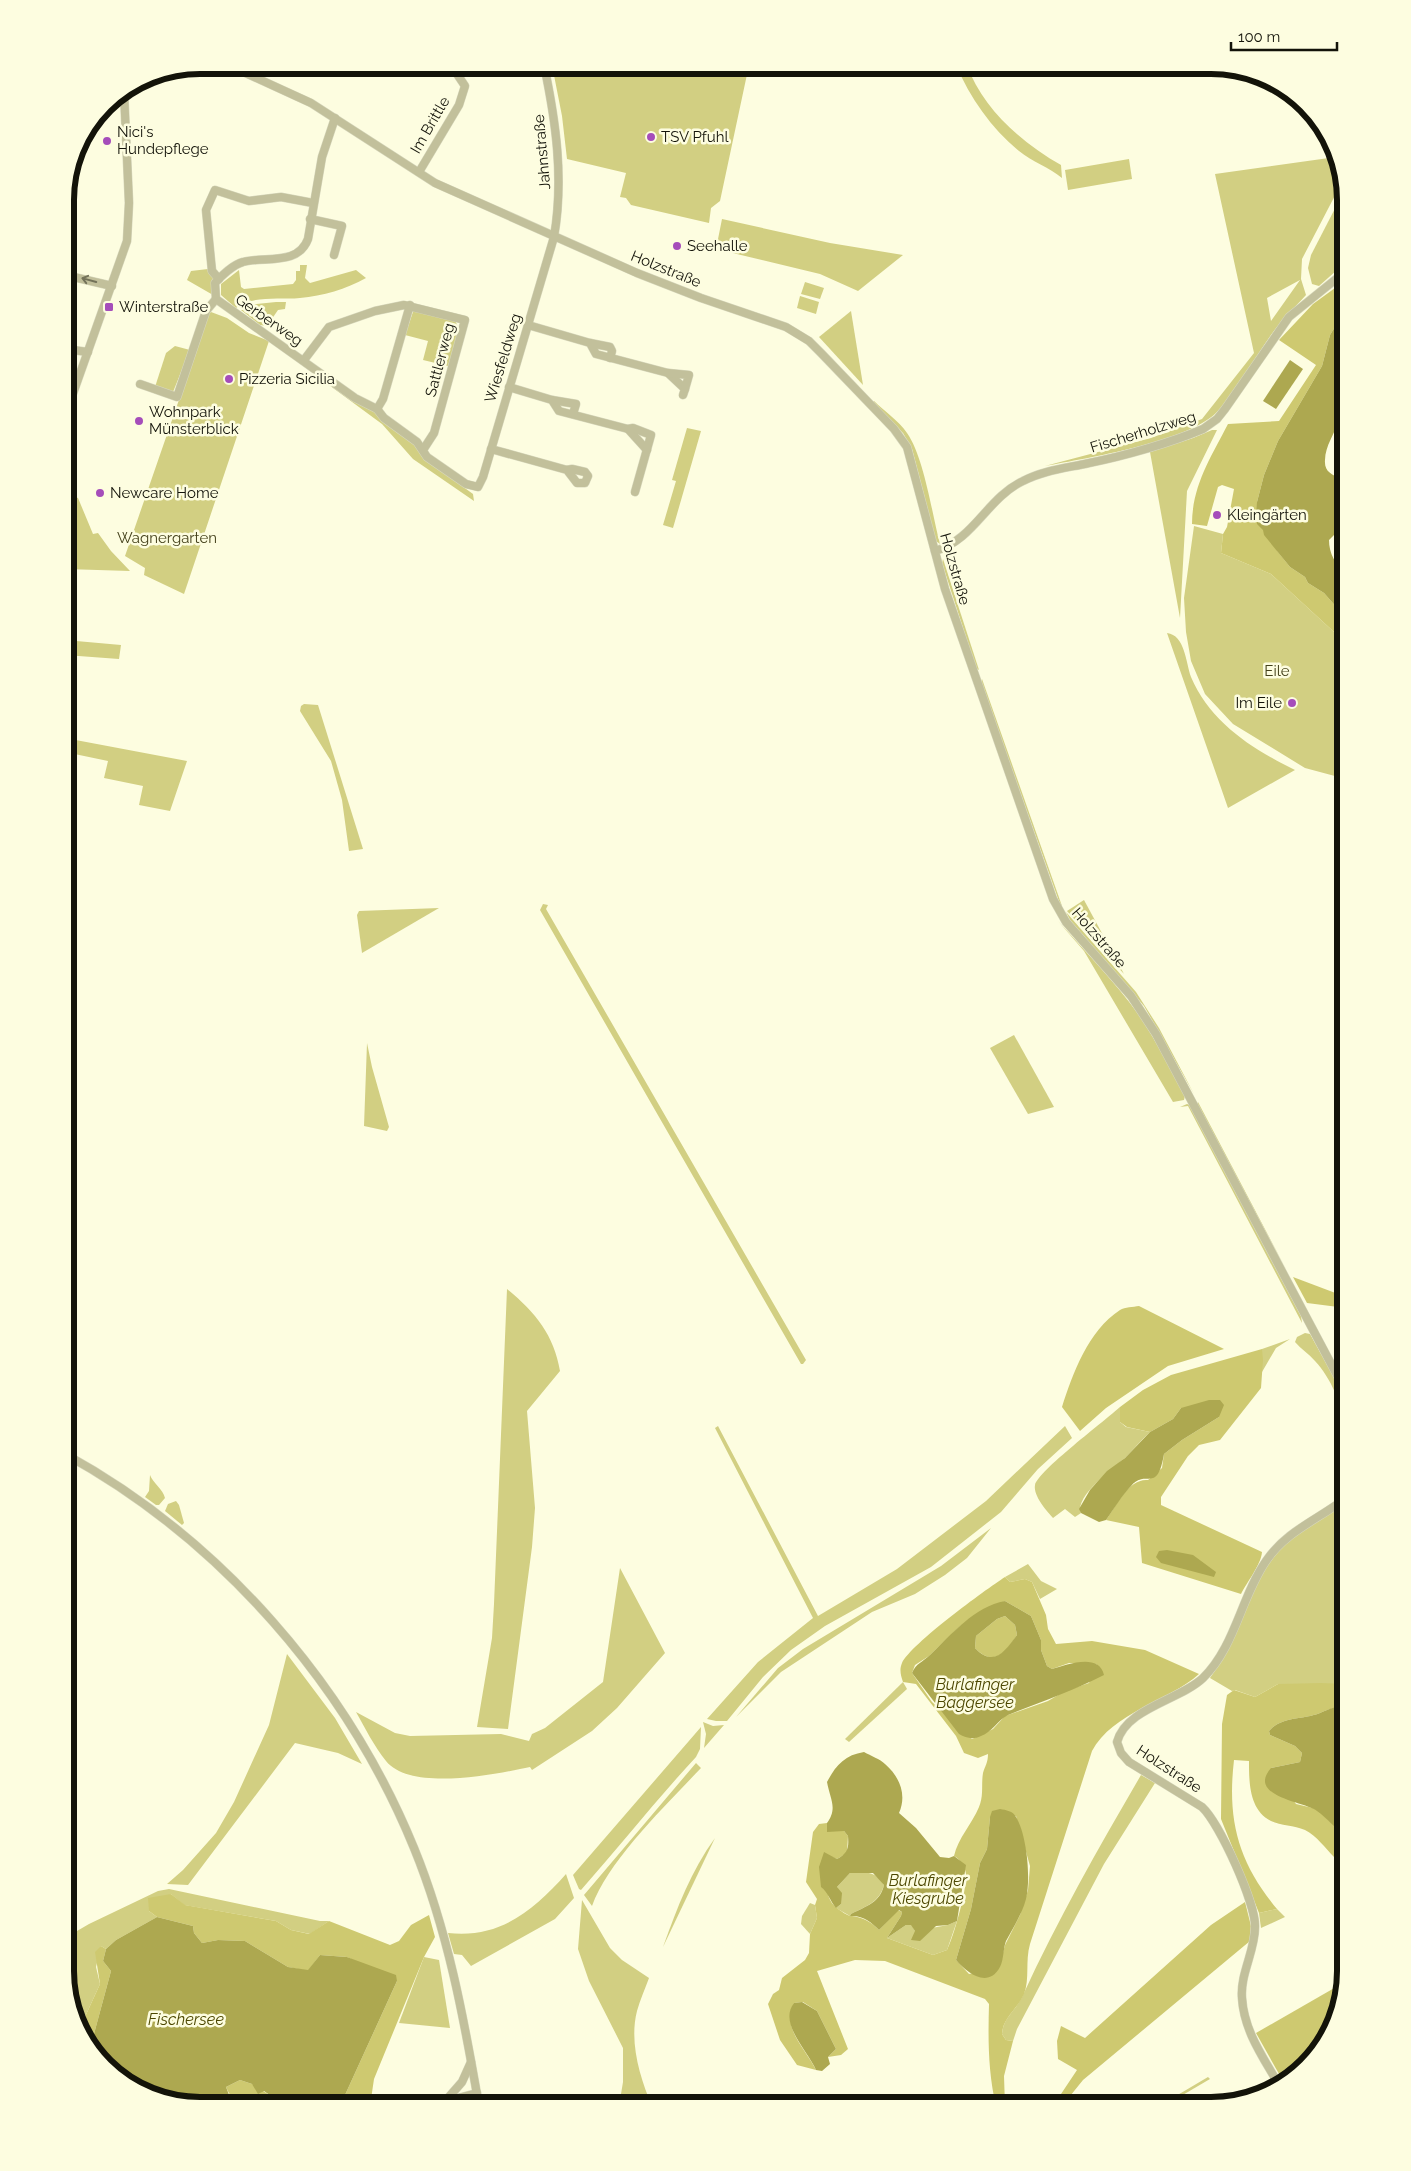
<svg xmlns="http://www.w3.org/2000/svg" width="1411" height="2171" font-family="Raleway,sans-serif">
<rect width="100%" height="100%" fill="#fdfde0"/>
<!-- green -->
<g fill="#d2cf82" fill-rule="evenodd">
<path d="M552 65H749L720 201 711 208 709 223 631 205 626 198 620 197 626 173 567 159 562 116Z"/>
<path d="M956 65H967C982 108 1022 143 1061 165L1062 178C1049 167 1032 162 1019 151 992 129 970 98 956 65Z"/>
<path d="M1336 157 1342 182 1302 259 1301 279 1306 295C1294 308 1281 321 1271 335 1253 360 1238 391 1216 413 1186 442 1088 458 1045 466L1151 438 1202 419 1254 353 1215 174ZM1300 280 1271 321 1267 298Z"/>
<path d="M1129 159 1132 179 1068 190 1065 170Z"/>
<path d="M1344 191 1346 200V262L1319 286 1312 284 1308 268 1311 255Z"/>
<path d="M722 219 830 243 903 255 858 291 820 274 716 249Z"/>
<path d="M300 265H307L305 278 310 283 356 270 366 278C346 289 323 296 300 298 279 300 253 295 236 308L221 295V284L239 270 241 287 244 289 293 284 296 280V271H300Z"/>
<path d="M208 269 214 279 211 290 213 295 187 280 191 271Z"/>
<path d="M805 282 824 288 820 299 801 294Z"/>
<path d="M800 296 819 302 816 314 797 308Z"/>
<path d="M276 302H286L285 309 278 310 267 326 260 325 241 310 248 305Z"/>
<path d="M414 309 454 319 460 330 448 366 423 360 428 341 405 335Z"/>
<path d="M851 311 863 385 819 337Z"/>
<path d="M211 312 227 318 249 333 269 341 184 594 144 575 145 568 125 556 209 313Z"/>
<path d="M272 343 370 407 414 442 429 462 473 494 474 501 413 459 382 424Z"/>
<path d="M175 346 190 350 173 392 155 387 166 353Z"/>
<path d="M874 401C884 411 899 421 907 433 924 457 932 514 940 544L936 541 912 449 903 433 872 403Z"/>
<path d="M687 428 701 431 673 528 663 525 676 481 672 480Z"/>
<path d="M1212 430H1217L1187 491 1180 618 1150 452 1193 438Z"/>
<path d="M65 493 78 498 93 534 98 533 111 551 130 571 65 569Z"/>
<path d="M1194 526 1223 534 1221 553 1271 574 1346 643V779L1305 768 1233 724 1205 694 1191 661 1186 632 1184 598Z"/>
<path d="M943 559 979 670 976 668 942 563Z"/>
<path d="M1167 633C1185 635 1186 663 1191 677 1210 722 1252 749 1295 770L1228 808Z"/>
<path d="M65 640 121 645 119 659 65 655Z"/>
<path d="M982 679 1062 906 1061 907 981 682Z"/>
<path d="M304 704 318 705 363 849 349 851 342 800 331 761 300 711 301 706Z"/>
<path d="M65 738 187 761 170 811 139 805 143 786 104 778 108 761 65 752Z"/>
<path d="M1084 900 1124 974 1067 911Z"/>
<path d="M543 904 548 905 546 909 806 1360 803 1364H801L540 910Z"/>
<path d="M439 908 362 953 357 915 359 911Z"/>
<path d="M1066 912 1136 992 1159 1028 1194 1094 1144 1006 1070 920Z"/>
<path d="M1058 921C1086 952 1115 982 1139 1015 1156 1040 1170 1069 1185 1096L1184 1100 1173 1102 1084 951Z"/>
<path d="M1014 1035 1054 1107 1028 1114 990 1048Z"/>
<path d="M367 1043 372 1067 389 1127 387 1131 364 1126Z"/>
<path d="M1198 1102 1286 1269 1197 1105Z"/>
<path d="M1187 1104 1190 1105 1301 1316 1302 1323 1188 1106 1180 1107Z"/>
<path d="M507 1289C535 1312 554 1335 560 1371L527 1411 535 1508 532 1547 508 1729 477 1727 492 1638 494 1604Z"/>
<path d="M1305 1333 1310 1334 1346 1399V1428C1342 1405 1331 1378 1315 1361 1309 1354 1301 1349 1295 1342L1297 1337Z"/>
<path d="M1290 1339 1276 1348 1262 1372V1349Z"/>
<path d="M1120 1407V1422L1126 1427 1150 1432C1141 1440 1134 1449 1126 1457 1115 1467 1074 1496 1081 1513L1075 1517 1065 1509 1053 1518C1047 1511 1033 1496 1035 1485 1038 1471 1106 1420 1120 1407Z"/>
<path d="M718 1426 818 1616 897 1569 986 1501 1065 1426 1072 1438 1038 1469 1001 1512 931 1567 825 1626 791 1650 763 1677 727 1721H716L707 1719 758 1662 813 1618 715 1428Z"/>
<path d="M150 1475C153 1483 163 1489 165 1498L159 1505H156L145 1497 149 1491Z"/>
<path d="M176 1501 179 1505 184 1523 182 1525 165 1511 168 1504Z"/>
<path d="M1346 1503V1684H1278L1255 1697 1235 1690 1232 1691 1210 1678C1239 1638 1246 1585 1280 1548 1297 1529 1325 1517 1346 1503Z"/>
<path d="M991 1528 967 1558 945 1575 915 1594 872 1612 781 1672 736 1717 778 1668 803 1649 941 1566Z"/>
<path d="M1028 1564 1041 1581 1057 1589 1040 1599 1032 1582 1025 1579 1010 1582 1005 1577Z"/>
<path d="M620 1568 665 1653 617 1708 592 1731 532 1770 530 1767C496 1774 411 1792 386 1761 374 1746 365 1728 356 1712L395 1733 410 1736 501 1734 529 1741 532 1734 545 1728 603 1682Z"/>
<path d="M287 1654 335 1718 362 1764 338 1753 295 1743 188 1885 167 1884 183 1870 216 1833 234 1802 269 1725Z"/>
<path d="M903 1682 907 1689 849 1742 845 1739Z"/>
<path d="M703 1722 713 1726 724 1725 704 1748 706 1734Z"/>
<path d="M701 1727 700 1749 696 1757C656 1800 620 1846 581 1890L579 1889 573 1875Z"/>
<path d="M696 1763 701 1768C667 1804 608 1861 592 1906L584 1895Z"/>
<path d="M1141 1775 1155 1783 1104 1864 1017 2029 1013 2041 1006 2040 1002 2034C1003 2017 1016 2011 1023 1995 1058 1919 1099 1847 1141 1775Z"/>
<path d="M715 1838 663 1947C677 1908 691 1871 715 1838Z"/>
<path d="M863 1872C873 1873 879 1876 884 1885 879 1903 866 1906 851 1914L850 1916 836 1908 841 1904 837 1887 850 1873Z"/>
<path d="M566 1874 574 1898 555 1919 471 1966 462 1955 454 1954 448 1933C500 1939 534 1910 566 1874Z"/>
<path d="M169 1889 320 1921H329L310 1934 291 1930 276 1921 184 1905 171 1894 149 1911 157 1917 116 1940 106 1949 101 1946 96 1967 100 1984 79 2030 65 1971V1938L89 1924 158 1891Z"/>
<path d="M582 1900 610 1948 622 1960 649 1978C645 1989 640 2000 637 2011 629 2042 640 2078 652 2106H619L623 2082V2048L589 1981 578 1949Z"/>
<path d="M810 1903 815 1905 817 1918 810 1934 801 1924 802 1916Z"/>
<path d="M1277 1909 1285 1917 1261 1928 1259 1913Z"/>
<path d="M957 1921 947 1950 933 1955 887 1938 906 1925H912L915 1931 948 1925Z"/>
<path d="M424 1957 439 1960 450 2028 399 2023Z"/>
<path d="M1208 2077 1210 2079 1164 2106H1159Z"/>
</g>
<!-- forest -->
<g fill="#cec970" fill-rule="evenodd">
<path d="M1346 280V309L1330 335 1322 366 1278 441 1264 475 1257 502 1260 524 1278 552 1290 567 1305 577 1308 583 1324 593 1346 618V643L1271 574 1221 553 1223 534 1227 527 1234 489 1222 485 1218 487 1207 526 1192 524C1192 486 1211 457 1228 424L1279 421 1316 365 1279 340 1313 304Z"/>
<path d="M1293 1277 1346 1297V1308L1307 1303Z"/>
<path d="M1139 1306 1224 1349 1168 1366 1106 1408 1080 1431 1062 1407C1073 1373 1088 1331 1120 1310 1125 1307 1133 1307 1139 1306Z"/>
<path d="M1262 1349 1263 1360 1261 1388 1220 1440 1199 1445 1188 1456 1161 1497V1505L1262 1552C1261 1565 1247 1582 1241 1594L1142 1563 1139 1527 1106 1520C1116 1506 1129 1478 1148 1480L1162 1468 1164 1454 1182 1440 1219 1417 1181 1408 1173 1419 1150 1432 1127 1427 1120 1422V1407L1143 1390 1171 1375Z"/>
<path d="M1005 1577 1010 1582 1025 1579 1032 1582 1046 1615 1048 1629 1056 1644 1092 1641 1145 1650 1199 1674C1169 1701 1112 1713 1092 1751L1030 1944C1025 1961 1030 1979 1024 1994 1017 2010 1003 2017 1002 2034L1006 2040 1013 2041 1004 2076 1005 2106H996C988 2072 988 2039 989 2004L985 1999 885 1961 855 1960 817 1971 848 2049 841 2055 828 2057 836 2049 817 2011 803 2002 794 2003C793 2009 790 2017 791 2023 792 2037 810 2057 816 2070L797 2065 780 2040 768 2004 773 1994 779 1990 782 1978 805 1960 809 1953 810 1934 817 1918 815 1905 817 1899 806 1882 813 1832 819 1824 827 1823 828 1831H844L848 1836 847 1853 837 1859 832 1857C828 1878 820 1898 841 1911 844 1913 848 1916 852 1916 864 1918 870 1921 879 1930L898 1910 902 1912 901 1916 887 1938 933 1955 947 1950C954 1936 967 1889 966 1874 965 1866 960 1859 954 1856 958 1838 972 1824 979 1807 984 1795 981 1785 983 1773 985 1766 988 1763 988 1754L978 1758 964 1753 956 1736 916 1684 903 1682C901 1676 899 1670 902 1663 911 1644 985 1590 1005 1577ZM1005 1601 1031 1616 1041 1640V1650L1047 1666 1052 1669 1069 1663 1097 1664 1089 1683 1065 1691 1048 1701 1005 1716 993 1729 972 1739 932 1702 912 1673 915 1665 929 1656 960 1626ZM1016 1816 1030 1866 1028 1890 1020 1915 1005 1945 999 1968 969 1974 956 1960 971 1909 980 1863 987 1849 990 1817Z"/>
<path d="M1005 1616 1015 1625 1017 1635C1006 1652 994 1668 975 1648L976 1636 997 1619Z"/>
<path d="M1321 1683 1346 1684V1706C1336 1707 1329 1709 1320 1713 1303 1720 1282 1716 1269 1731L1270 1735 1295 1746 1302 1753 1300 1762 1271 1768 1296 1804 1317 1809 1346 1837V1853L1334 1857C1325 1848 1317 1836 1305 1830 1294 1825 1281 1826 1271 1821 1249 1810 1249 1782 1249 1761L1234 1760C1227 1820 1238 1862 1277 1909L1259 1913 1221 1819 1222 1724 1227 1695 1234 1690 1255 1697 1278 1684Z"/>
<path d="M171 1894 185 1905 276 1921 291 1930 309 1934 329 1921 390 1945 399 1941 411 1925 429 1915 435 1937 424 1957 374 2079 370 2106H340L397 1981 347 1957 320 1955 308 1971 288 1967 245 1941 218 1940 202 1943 194 1933 193 1926 157 1917 149 1911 148 1898Z"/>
<path d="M1245 1902 1251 1926 1250 1941 1083 2080 1062 2106H1053L1077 2070 1058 2059 1057 2041 1061 2026 1085 2038 1211 1925Z"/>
<path d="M101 1946 106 1949 103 1961 111 1971 91 2045 79 2030 100 1984 95 1952Z"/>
<path d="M1343 1983 1328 2039 1283 2081 1256 2033Z"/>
<path d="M112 2069 174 2100 125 2083Z"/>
<path d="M240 2080 252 2084 271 2096 274 2106C250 2106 237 2112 226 2087Z"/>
</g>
<!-- water -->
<g fill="#ada850" fill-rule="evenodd">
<path d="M1346 309C1346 346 1350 385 1339 420 1335 433 1325 446 1325 460 1324 472 1332 474 1340 479L1346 516 1334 526V535L1329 540C1329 553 1335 565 1346 572V618L1324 593 1308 583 1305 577 1290 567 1264 535 1263 530 1257 524 1256 516 1257 502 1264 475 1278 441 1322 366 1330 335Z"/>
<path d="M1290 360 1303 369 1276 409 1263 401Z"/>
<path d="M1209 1400H1220L1224 1405 1219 1417 1182 1440 1164 1454C1157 1494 1147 1469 1132 1485 1122 1495 1114 1509 1106 1520L1099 1522 1081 1513 1079 1509 1090 1490 1107 1471 1125 1458 1150 1432 1173 1419 1181 1408Z"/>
<path d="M1167 1550 1193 1555 1216 1572 1214 1577 1161 1563 1156 1557 1159 1551Z"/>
<path d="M1005 1601 1031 1616 1041 1640V1650L1047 1666 1052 1669C1066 1665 1099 1652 1104 1675 1073 1691 1040 1702 1008 1715 998 1720 992 1732 981 1736 973 1740 966 1738 959 1734L912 1673C916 1663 923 1662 930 1655 951 1635 975 1606 1005 1601ZM1005 1616 1015 1625 1017 1635C1005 1651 994 1668 975 1648L976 1636 997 1619Z"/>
<path d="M1346 1706V1837C1336 1829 1327 1818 1317 1811 1306 1802 1246 1797 1271 1768L1300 1762 1302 1753 1295 1746 1270 1735 1269 1731C1282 1716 1303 1720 1320 1713 1329 1709 1336 1706 1346 1706Z"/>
<path d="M864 1752C871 1756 880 1759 885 1764 900 1777 907 1795 899 1813L916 1828 940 1857 949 1858 954 1856 966 1865 957 1921 948 1925 936 1926 920 1941 911 1940 915 1931 911 1925H906L887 1938 901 1916 902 1912 899 1910 879 1930C871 1922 863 1915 850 1916L851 1914C866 1906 880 1903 884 1885L873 1873H850L837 1887 842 1893 841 1904 836 1908C830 1901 828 1892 821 1887L819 1867 824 1852 837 1859C848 1853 849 1848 848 1836L844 1831 827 1832V1823C838 1808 830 1799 827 1782 836 1765 845 1755 864 1752Z"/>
<path d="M1000 1809C1006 1810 1013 1811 1016 1817 1027 1835 1031 1879 1026 1899 1022 1914 1013 1928 1006 1941 1003 1949 1004 1959 1000 1967 988 1989 967 1973 956 1960L971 1909 980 1863 987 1849 990 1817 992 1811Z"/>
<path d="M157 1917 193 1926 194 1933 202 1943 218 1940 245 1941 288 1967 308 1970 320 1955 347 1957 396 1975 397 1981 340 2106H274L271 2096 264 2091 258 2094 252 2084 240 2080 226 2087 231 2100 240 2106H199L191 2100H174L112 2069 91 2045 111 1971 103 1961 106 1949 116 1940Z"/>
<path d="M802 2002 817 2011 836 2049 828 2057 830 2064 822 2071 816 2070C808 2051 778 2023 794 2003Z"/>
</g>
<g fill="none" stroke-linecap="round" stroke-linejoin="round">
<!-- minor casing -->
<g stroke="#d8d8be" stroke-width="9">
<g id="minor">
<path d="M228 65 311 103 435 183 637 273 701 298 786 327 809 341 821 353 894 429 907 447 945 589 1053 899 1066 922 1131 996 1156 1034 1346 1392"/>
<path d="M335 118 322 157 308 239C298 266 265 256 243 262 234 264 221 276 215 283L216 299 355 398 377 409 384 418 417 442 427 457 466 484 478 487 483 477 554 237C564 179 556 122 544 65"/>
<path d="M419 172 459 105 465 86 451 65"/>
<path d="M310 219 342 226 334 255"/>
<path d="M65 275 112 286"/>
<path d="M219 279 212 271 206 210 215 190 249 201 281 197 313 203"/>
<path d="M528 325 590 343 596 354 668 373 685 389 683 395"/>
<path d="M590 343 610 347 612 351 610 358"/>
<path d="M65 349 88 352"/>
<path d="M304 360 329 327 375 311 404 305 465 320 434 433 423 450"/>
<path d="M668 373 689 375 685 389"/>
<path d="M140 384 177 397 206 311 216 299"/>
<path d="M509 387 552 400 559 411 628 429 647 450"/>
<path d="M552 400 576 404 573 414"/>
<path d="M377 409 383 399 410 305"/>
<path d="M65 416 127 241 129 203 124 92"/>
<path d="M628 429 633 428 651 435 635 492"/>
<path d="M491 449 567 470 572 469 585 472 588 476 585 483H577L567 470"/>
<path d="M935 551C974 540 987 498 1023 481 1044 470 1067 468 1089 463 1124 456 1170 443 1203 429L1217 419 1225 409 1289 317 1346 271"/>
<path d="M65 1454C220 1539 347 1684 414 1848 448 1931 464 2019 479 2106"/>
<path d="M1279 2085C1263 2057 1244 2031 1242 1998 1240 1974 1255 1951 1255 1927 1256 1904 1220 1824 1202 1807L1129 1762 1121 1753 1117 1742C1126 1708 1180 1700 1203 1678 1235 1647 1241 1597 1266 1561 1286 1531 1319 1519 1346 1498"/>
<path d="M448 2098 462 2082 471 2062"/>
<path d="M428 2106 477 2093"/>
</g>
</g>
<!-- minor -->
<use href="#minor" stroke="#c2c09b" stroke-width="8"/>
</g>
<!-- one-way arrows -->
<defs><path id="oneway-shaft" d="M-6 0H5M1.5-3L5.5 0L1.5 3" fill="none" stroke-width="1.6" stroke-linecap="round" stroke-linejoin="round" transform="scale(1.25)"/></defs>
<use stroke="#737259" href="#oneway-shaft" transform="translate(89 280) rotate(-165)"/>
<!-- markers -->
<g fill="#a54dba" stroke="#fdfde0" stroke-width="2">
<circle cx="651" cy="137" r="5"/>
<circle cx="107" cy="141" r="5"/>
<circle cx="677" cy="246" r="5"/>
<rect x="104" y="302" width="10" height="10" rx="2.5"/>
<circle cx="229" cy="379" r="5"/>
<circle cx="139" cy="421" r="5"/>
<circle cx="100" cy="493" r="5"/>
<circle cx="1217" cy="515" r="5"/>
<circle cx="1292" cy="703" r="5"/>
</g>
<g text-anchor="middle" stroke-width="5" stroke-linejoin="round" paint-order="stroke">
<!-- street labels -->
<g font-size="15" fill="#131309" stroke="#fdfde0">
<text transform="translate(430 125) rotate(-60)" y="5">Im Brittle</text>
<text transform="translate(542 152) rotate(-95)" y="5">Jahnstraße</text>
<text transform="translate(666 269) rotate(22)" y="5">Holzstraße</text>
<text transform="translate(269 320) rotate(35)" y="5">Gerberweg</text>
<text transform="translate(503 358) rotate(-73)" y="5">Wiesfeldweg</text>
<text transform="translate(440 360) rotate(-75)" y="5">Sattlerweg</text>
<text transform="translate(1143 432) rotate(-17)" y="5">Fischerholzweg</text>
<text transform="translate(955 569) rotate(74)" y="5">Holzstraße</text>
<text transform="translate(1099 938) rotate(49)" y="5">Holzstraße</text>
<text transform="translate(1169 1769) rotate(33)" y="5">Holzstraße</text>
</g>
<!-- poi labels -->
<g font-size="15" fill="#131309" stroke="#fdfde0" text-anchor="start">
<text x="117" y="137">Nici's<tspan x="117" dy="17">Hundepflege</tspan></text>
<text x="661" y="142">TSV Pfuhl</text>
<text x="687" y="251">Seehalle</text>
<text x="119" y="312">Winterstraße</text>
<text x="239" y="384">Pizzeria Sicilia</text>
<text x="149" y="417">Wohnpark<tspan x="149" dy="17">Münsterblick</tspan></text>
<text x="110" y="498">Newcare Home</text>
<text x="1227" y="520">Kleingärten</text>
<text x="1282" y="708" text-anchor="end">Im Eile</text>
</g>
<!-- park labels -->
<g font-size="15" fill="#44411b" stroke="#fdfde0">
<text x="167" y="543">Wagnergarten</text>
<text x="1277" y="676">Eile</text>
</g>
<!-- water labels -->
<g font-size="16" font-style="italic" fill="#4c4700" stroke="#fdfde0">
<text x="975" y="1690">Burlafinger<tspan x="975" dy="18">Baggersee</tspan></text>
<text x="928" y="1886">Burlafinger<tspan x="928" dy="18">Kiesgrube</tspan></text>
<text x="186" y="2025">Fischersee</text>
</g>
</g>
<!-- crop -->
<path d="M0 0H1411V2171H0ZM200 74H1211A126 126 0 0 1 1337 200V1971A126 126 0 0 1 1211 2097H200A126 126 0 0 1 74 1971V200A126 126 0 0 1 200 74Z" fill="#fdfde0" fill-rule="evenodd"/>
<path fill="none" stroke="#131309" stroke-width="6" d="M200 74H1211A126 126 0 0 1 1337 200V1971A126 126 0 0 1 1211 2097H200A126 126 0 0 1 74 1971V200A126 126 0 0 1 200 74Z"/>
<!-- scale -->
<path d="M1231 42v8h106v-8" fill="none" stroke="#131309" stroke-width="2.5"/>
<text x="1238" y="42" font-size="15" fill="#131309" stroke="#fdfde0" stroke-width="4" paint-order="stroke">100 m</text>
</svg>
